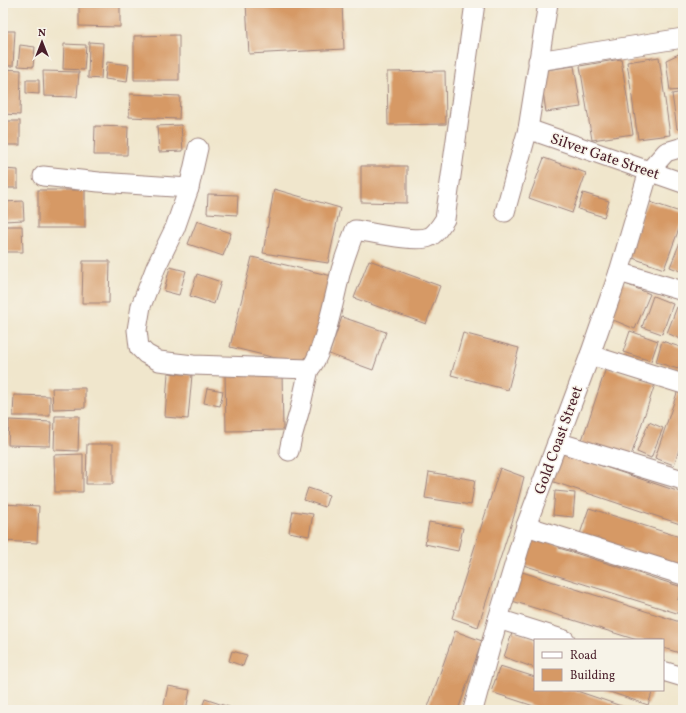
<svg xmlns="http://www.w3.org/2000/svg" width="686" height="713" font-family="Vollkorn,serif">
<rect width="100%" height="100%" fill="#f7f3e8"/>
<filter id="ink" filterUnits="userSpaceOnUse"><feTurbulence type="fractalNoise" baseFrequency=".025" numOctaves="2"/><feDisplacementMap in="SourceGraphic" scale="8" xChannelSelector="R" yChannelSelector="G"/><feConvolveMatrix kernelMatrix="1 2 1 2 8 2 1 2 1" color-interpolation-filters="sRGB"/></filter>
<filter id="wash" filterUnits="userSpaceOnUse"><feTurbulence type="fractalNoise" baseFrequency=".012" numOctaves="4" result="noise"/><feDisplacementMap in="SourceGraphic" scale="16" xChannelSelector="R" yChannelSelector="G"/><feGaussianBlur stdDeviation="0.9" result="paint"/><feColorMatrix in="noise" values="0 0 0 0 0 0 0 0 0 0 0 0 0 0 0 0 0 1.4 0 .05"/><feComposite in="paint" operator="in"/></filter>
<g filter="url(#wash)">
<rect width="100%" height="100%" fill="#f0e6cc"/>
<g id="blocks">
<!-- building -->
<g fill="#d69965">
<path d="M79 3H120V27L79 26Z"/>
<path d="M246 3H342L344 49 249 54Z"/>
<path d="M3 31H15L13 66H3Z"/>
<path d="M179 35V80H134V36Z"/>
<path d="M89 42 103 43 101 79 88 78Z"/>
<path d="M64 44 86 45 84 70 63 69Z"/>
<path d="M20 45 35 47 33 67 18 66Z"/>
<path d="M683 52V90L670 91 666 60Z"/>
<path d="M659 57 670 135 638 139 627 62Z"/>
<path d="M621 59 633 134 592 140 580 66Z"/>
<path d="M107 62 129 65 127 82 105 79Z"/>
<path d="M574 66 581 107 546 112 540 71Z"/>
<path d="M3 69 21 70 20 115 3 114Z"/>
<path d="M43 71 79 72 77 97 44 96Z"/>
<path d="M445 71 446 124 388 125 387 72Z"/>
<path d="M26 80H39V94L26 93Z"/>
<path d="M683 92V129H677L672 94Z"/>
<path d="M130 94 180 96 179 119 129 117Z"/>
<rect x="3" y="121" width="17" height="24"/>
<path d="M181 125 183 151 159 152 157 126Z"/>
<path d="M95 126 128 127 127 155H94Z"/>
<path d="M544 158 586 173 572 213 529 198Z"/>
<path d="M361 166H407V203L361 202Z"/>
<path d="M3 169 18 170V188H3Z"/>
<path d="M274 189 340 208 328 263 263 253Z"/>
<rect x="38" y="190" width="47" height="38"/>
<path d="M583 193 609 201 604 217 578 209Z"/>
<path d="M208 194 238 195 237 215 207 213Z"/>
<path d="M23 201 24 220 3 221V202Z"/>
<path d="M647 201 683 213V218L664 269 627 256Z"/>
<path d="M197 221 231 233 223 256 188 244Z"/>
<path d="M3 226H22L23 252H3Z"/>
<path d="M683 235V272L670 267Z"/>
<path d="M252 257 332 276 309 366 230 347Z"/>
<path d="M369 260 440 286 426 324 354 298Z"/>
<path d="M83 261H110L109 303H82Z"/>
<path d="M170 267 186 271 179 295 164 291Z"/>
<path d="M197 274 221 282 214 304 190 296Z"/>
<path d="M621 282 650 294 635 329 606 317Z"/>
<path d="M653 296 673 304 662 334 642 327Z"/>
<path d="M677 307 683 310V340L667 333Z"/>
<path d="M342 317 386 332 373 370 329 354Z"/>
<path d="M630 331 658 341 651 361 623 352Z"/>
<path d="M463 333 519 348 508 390 451 375Z"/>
<path d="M662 341 683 348V353L678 369 656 362Z"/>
<path d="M606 368 655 384 630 459 581 443Z"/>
<path d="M282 372 283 430 226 431 225 373Z"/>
<path d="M168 373 192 375 188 419 165 417Z"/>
<path d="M679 387 683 388V438L674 465 655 458Z"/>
<path d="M52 388H85V408L53 409Z"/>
<path d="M207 388 223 391 220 406 204 403Z"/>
<path d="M14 395 50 396V416H13Z"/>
<path d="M55 416H79L78 451 54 450Z"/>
<path d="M9 420 51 422 50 446 8 445Z"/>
<path d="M649 422 663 428 651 458 637 452Z"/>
<path d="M87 444H113V484H86Z"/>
<path d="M560 452 683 493V525L551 481Z"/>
<path d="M83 454V492H55L54 455Z"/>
<path d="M500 468 524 477 514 516 478 627 452 618Z"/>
<path d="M429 472 475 480 471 505 425 498Z"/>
<path d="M308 488 329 495 325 507 304 500Z"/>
<path d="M555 491 575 493 573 517 553 515Z"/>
<path d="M3 504 39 506 37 543 3 541Z"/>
<path d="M589 508 683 538V568L580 534Z"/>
<path d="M293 511 313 514 309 536 289 532Z"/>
<path d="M429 522 463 528 458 551 425 544Z"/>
<path d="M529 536 560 545 559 548 682 587 678 600 683 588V615L520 564Z"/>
<path d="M519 571 683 623V654L663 648V640H637L509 600Z"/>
<path d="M513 630 535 640V668L504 657Z"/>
<path d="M455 631 482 641 458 710H427Z"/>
<path d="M232 651 247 655 243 666 229 661Z"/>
<path d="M500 666 535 677V690H574L633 710H546L491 692Z"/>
<path d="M168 686 190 690 186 710H169L163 709Z"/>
<path d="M604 690H653L648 705Z"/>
<path d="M205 699 238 710H201Z"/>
</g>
</g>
</g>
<g filter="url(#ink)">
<use href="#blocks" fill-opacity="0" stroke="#9d827c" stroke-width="1"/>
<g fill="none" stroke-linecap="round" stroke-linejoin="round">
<!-- minor casing -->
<g stroke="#9d827c" stroke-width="21">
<g id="minor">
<path d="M538 61 683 38"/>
<path d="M528 129 683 183"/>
<path d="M198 148 189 188 175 228 156 267 141 306 137 330 139 347 146 354 159 361 193 365 309 369C323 358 336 290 341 270 345 257 350 243 355 230 370 232 416 243 429 237 435 235 441 225 445 219L475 3"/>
<path d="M43 176 99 182 189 188"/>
<path d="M505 212 528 129 548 3"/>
<path d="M619 272 683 291"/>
<path d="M590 355 683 384"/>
<path d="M557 442 683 480"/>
<path d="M289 451 292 437 300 409 309 369"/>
<path d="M526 526 683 575"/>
<path d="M498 619 565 640"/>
<path d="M663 671 683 677"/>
<path d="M473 710 498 619 526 526 590 355 619 272 649 171 666 152 683 147"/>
</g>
</g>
<!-- minor -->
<use href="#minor" stroke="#fff" stroke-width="19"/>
</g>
</g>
<g text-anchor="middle" stroke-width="3" stroke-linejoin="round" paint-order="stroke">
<!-- street labels -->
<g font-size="15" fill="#4a1f2b" stroke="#f7f3e8">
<text transform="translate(605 156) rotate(19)" y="5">Silver Gate Street</text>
<text transform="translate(558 440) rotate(-70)" y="5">Gold Coast Street</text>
</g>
</g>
<!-- margin -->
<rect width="686" height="713" fill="none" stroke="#f7f3e8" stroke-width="16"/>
<!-- legend -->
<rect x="534" y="639" width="130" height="52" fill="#f7f3e8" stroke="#b29e9c"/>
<rect x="542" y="652" width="20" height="6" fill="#ffffff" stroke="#b29e9c"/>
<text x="570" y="659" font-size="12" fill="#4a1f2b">Road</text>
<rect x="542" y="669" width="20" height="12" fill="#d69965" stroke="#b29e9c"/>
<text x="570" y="679" font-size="12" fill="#4a1f2b">Building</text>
<!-- north arrow -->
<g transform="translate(42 42)" stroke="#f7f3e8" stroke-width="3" paint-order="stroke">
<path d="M0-3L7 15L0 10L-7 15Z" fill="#4a1f2b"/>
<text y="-6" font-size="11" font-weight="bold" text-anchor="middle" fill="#4a1f2b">N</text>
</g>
</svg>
